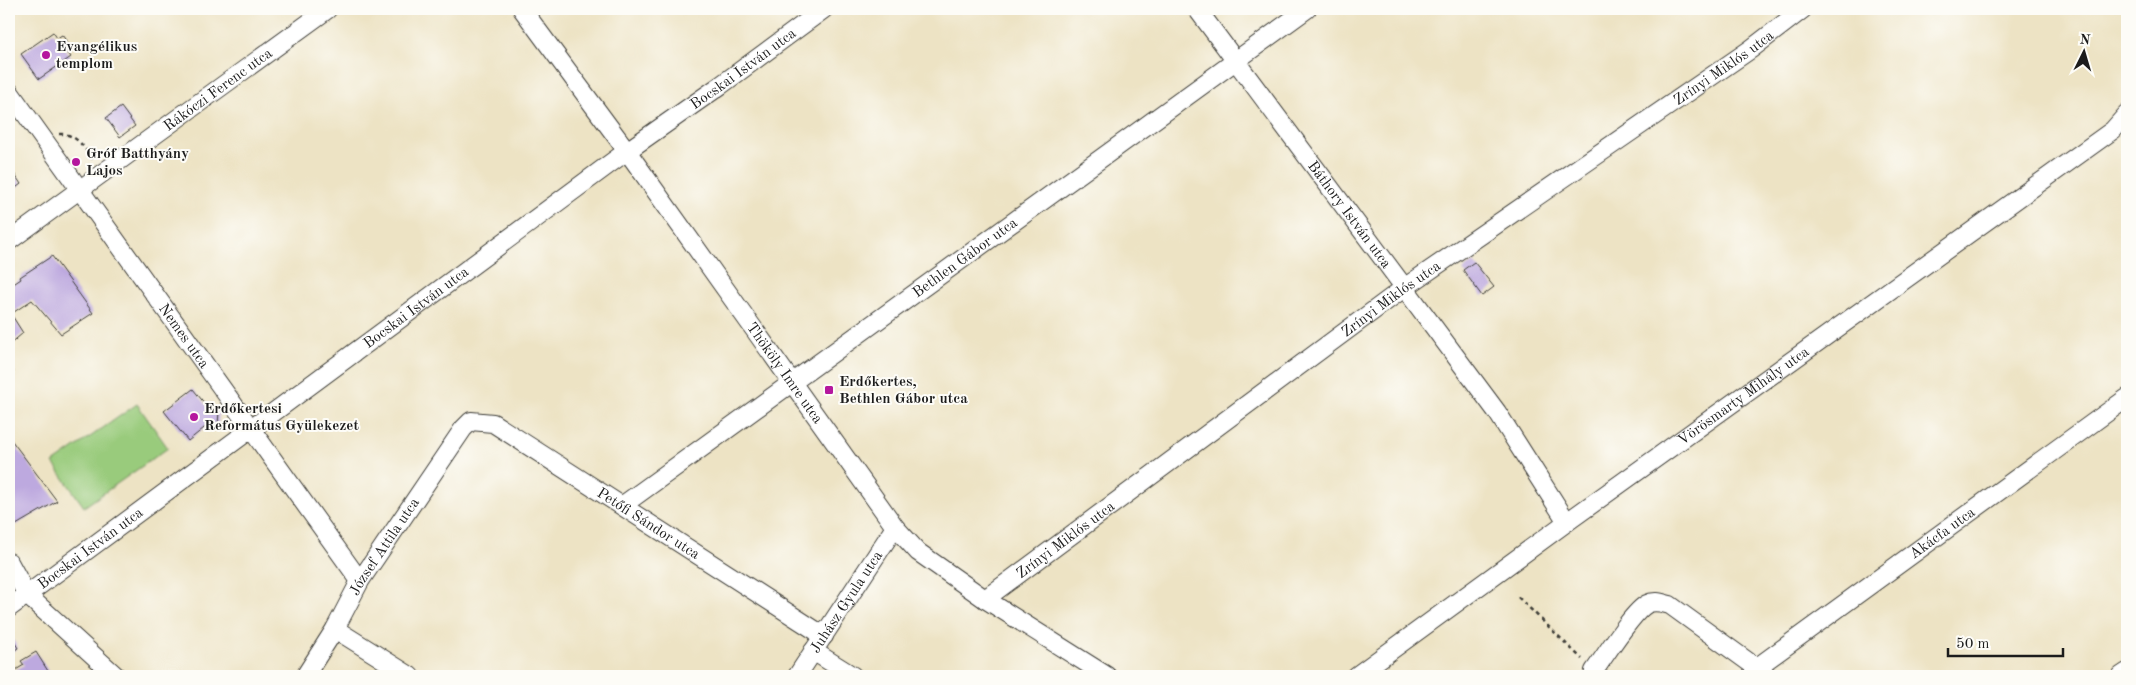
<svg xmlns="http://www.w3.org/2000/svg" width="2136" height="685" font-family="'Old Standard TT',serif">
<rect width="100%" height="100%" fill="#fdfcf7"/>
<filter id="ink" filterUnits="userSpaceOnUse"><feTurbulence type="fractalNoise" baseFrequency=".02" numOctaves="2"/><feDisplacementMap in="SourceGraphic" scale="10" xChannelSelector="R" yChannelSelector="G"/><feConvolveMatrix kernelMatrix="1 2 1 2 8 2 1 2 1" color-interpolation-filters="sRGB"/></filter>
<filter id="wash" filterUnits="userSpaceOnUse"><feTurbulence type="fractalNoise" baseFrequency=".0096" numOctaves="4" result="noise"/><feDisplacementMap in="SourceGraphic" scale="20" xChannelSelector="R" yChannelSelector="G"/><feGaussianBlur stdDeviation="1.12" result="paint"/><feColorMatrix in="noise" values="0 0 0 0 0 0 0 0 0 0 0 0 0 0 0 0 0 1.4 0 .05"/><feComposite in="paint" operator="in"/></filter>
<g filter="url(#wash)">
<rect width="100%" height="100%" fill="#ede3c4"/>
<!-- green -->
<path fill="#99cb7c" stroke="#5a744c" d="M137 404 168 448 84 507 53 463Z"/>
<g id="blocks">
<!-- building -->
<g fill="#bda9df">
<path d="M53 32 57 38 62 35 70 46 65 49 71 57 39 79 21 54Z"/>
<path d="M121 107 135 126 120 137 106 118Z"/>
<path d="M9 166 21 184 9 193Z"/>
<path d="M52 256 93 313 61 334 32 300 11 314 23 333 9 345V287L21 279 20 277Z"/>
<path d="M1474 262 1494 287 1482 296 1463 270Z"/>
<path d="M9 365 14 372 9 377Z"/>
<path d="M193 389 210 410 219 411 218 425 209 424 188 441 164 411Z"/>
<path d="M9 437 57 501 16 525 9 513Z"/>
<path d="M9 633 18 648 9 654Z"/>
<path d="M36 652 48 671 39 676H9V674L24 665 21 661Z"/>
</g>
</g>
</g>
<g filter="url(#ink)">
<use href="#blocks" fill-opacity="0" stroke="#3b3a35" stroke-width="1"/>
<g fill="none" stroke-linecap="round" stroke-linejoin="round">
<!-- minor casing -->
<g stroke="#3b3a35" stroke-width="20">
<g id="minor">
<path id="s1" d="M522 9 627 151 895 527 918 552 985 599 1107 676"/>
<path id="s2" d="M1197 9 1497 412 1567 522"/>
<path id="s3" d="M9 91 360 581"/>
<path id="s4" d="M9 241 328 9"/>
<path id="s5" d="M623 505 1307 9"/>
<path d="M9 562 27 595 116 676"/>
<path id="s6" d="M985 599 1404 288 1751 49 1803 9"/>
<path id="s7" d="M9 608 627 151 721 85 824 9"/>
<path d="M335 629 410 676"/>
<path d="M813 651 853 676"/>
<path id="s8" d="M1756 668 2127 398"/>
<path id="s9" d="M305 676 335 629 360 581 463 429 471 421 493 423 824 636"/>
<path id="s10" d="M797 676 895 527"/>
<path id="s11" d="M1356 676 1567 522 2113 130 2127 114"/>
<path d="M1593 676 1594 671C1605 656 1633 611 1647 604 1655 600 1662 603 1670 605L1768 676"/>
<path d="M2121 676 2127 672"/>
</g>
</g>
<!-- path -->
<g stroke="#3b3a35" stroke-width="2.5" stroke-dasharray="4 4" stroke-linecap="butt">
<path d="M59 134C77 133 85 149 94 161"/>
<path d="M1518 597 1582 659"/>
</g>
<!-- minor -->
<use href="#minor" stroke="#fff" stroke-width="18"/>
</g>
</g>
<!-- markers -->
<g fill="#b5179e" stroke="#fdfcf7" stroke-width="2">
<circle cx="46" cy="55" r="5"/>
<circle cx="76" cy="162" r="5"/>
<rect x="824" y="385" width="10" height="10" rx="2.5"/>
<circle cx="194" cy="417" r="5"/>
</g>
<g text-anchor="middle" stroke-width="4" stroke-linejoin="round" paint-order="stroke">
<!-- poi labels -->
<g font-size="15" font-weight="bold" fill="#1c1c1c" stroke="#fdfcf7" text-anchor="start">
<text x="56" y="51">Evangélikus<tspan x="56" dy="17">templom</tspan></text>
<text x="86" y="158">Gróf Batthyány<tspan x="86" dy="17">Lajos</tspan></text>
<text x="839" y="386">Erdőkertes,<tspan x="839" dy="17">Bethlen Gábor utca</tspan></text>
<text x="204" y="413">Erdőkertesi<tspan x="204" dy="17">Református Gyülekezet</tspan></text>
</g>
<!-- street labels -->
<g font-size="15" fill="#1c1c1c" stroke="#fdfcf7">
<text dy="5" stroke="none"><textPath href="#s6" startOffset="910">Zrínyi Miklós utca</textPath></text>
<text dy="5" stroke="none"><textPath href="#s7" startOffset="911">Bocskai István utca</textPath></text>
<text dy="5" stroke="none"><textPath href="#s4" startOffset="258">Rákóczi Ferenc utca</textPath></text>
<text dy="5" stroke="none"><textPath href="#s2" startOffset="256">Báthory István utca</textPath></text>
<text dy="5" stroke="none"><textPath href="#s5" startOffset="422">Bethlen Gábor utca</textPath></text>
<text dy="5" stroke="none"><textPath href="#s6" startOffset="505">Zrínyi Miklós utca</textPath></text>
<text dy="5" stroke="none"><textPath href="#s7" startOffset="506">Bocskai István utca</textPath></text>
<text dy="5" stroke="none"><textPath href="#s3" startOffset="301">Nemes utca</textPath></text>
<text dy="5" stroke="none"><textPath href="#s1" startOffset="449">Thököly Imre utca</textPath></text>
<text dy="5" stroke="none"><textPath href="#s11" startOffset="478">Vörösmarty Mihály utca</textPath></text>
<text dy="5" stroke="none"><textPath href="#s9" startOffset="512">Petőfi Sándor utca</textPath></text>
<text dy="5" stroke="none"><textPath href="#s8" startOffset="230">Akácfa utca</textPath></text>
<text dy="5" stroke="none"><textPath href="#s6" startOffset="100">Zrínyi Miklós utca</textPath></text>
<text dy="5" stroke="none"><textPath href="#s9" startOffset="152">József Attila utca</textPath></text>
<text dy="5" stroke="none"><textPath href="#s7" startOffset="101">Bocskai István utca</textPath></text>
<text dy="5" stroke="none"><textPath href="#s10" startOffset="89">Juhász Gyula utca</textPath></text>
</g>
</g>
<!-- margin -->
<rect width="2136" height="685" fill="none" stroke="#fdfcf7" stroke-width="30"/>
<!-- north arrow -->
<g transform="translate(2084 52) rotate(5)" stroke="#fdfcf7" stroke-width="4" paint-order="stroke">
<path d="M0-4L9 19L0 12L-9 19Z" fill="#1c1c1c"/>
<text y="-8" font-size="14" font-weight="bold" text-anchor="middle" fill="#1c1c1c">N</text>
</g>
<!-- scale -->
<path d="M1948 648v8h115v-8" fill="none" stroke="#1c1c1c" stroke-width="2.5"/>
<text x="1956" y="648" font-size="15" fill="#1c1c1c" stroke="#fdfcf7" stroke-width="4" paint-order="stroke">50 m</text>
</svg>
